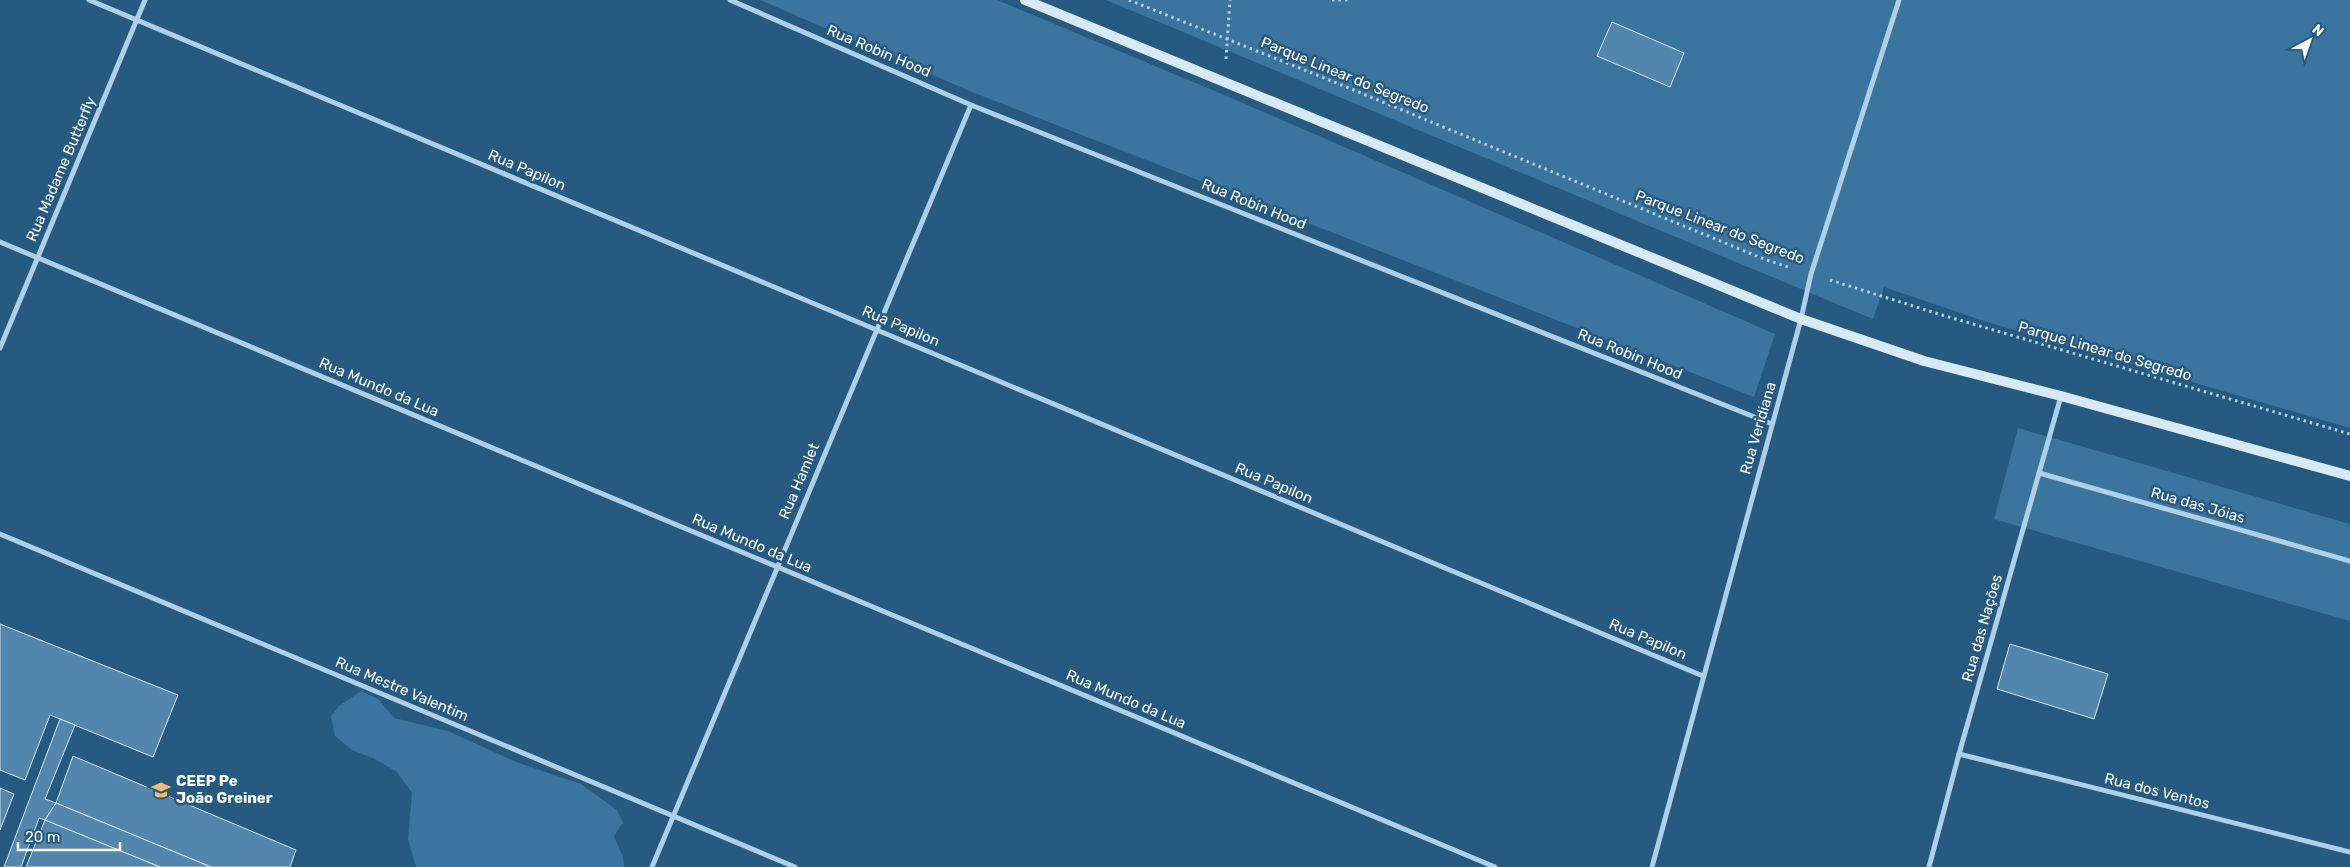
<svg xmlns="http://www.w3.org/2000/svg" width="2350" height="867" font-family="Rubik,sans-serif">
<rect width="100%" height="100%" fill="#265a81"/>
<!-- green -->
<g fill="#3b749e">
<path d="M760 0H997L1222 94 1775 334 1754 397 972 92Z"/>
<path d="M1106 0H2350V428L1987 322 1884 287 1873 319Z"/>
<path d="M2018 428 2350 524V621L1994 519Z"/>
<path d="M361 691 378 699 394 718 448 731 516 762 581 784 617 810 623 823 614 836 623 857 624 867H416L408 839 412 793 397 772 373 758 352 750 335 736 331 716 339 706Z"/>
</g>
<!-- building -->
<g fill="#5386ac" stroke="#d1e6f5">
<path d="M1612 22 1684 53 1670 87 1597 56Z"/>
<path d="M0 624 178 695 153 757 50 715 25 780 0 770Z"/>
<path d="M2010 644 2108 674 2094 719 1997 689Z"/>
<path d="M60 719 75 725 45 799 56 803 45 820 39 818 21 867H4Z"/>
<path d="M73 756 296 850 290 867H211L56 803Z"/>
<path d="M0 788 14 794 0 830Z"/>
<path d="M56 803 211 867H160L45 820Z"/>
<path d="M45 820 160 867H26Z"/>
</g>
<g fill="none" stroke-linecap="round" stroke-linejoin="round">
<!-- path -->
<g stroke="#aecfe6" stroke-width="3" stroke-dasharray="2.5 4" stroke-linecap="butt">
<path d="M1129 0 1322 77 1764 259 1791 268"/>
<path d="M1332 0H1349"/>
<path d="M1226 59 1230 0"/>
<path d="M1830 280 1942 315 2350 434"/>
</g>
<!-- minor -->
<g stroke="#aecfe6" stroke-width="5">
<path d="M89 0 1703 676"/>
<path d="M730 0 971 105 1772 424"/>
<path d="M0 242 1495 867"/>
<path d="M0 348 145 0"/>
<path d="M2039 473 2350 561"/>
<path d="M0 534 795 867"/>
<path d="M1959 754 2350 852"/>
<path d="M652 867 971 105"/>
<path d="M1652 867 1801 319 1811 274 1899 0"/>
<path d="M1929 867 1959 754 2061 396"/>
</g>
<!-- secondary -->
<path stroke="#d8e9f6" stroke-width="10" d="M1025 0 1801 319 1924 361 2061 396 2350 476"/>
</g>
<!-- icons -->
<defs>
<g id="school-bare" transform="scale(1.5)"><path d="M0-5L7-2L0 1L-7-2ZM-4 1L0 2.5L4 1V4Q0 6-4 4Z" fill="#efbb73" stroke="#265a81" stroke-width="2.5" paint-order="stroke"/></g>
</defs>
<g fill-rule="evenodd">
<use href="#school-bare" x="161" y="790"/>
</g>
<g text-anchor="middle" stroke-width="5" stroke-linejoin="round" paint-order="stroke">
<!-- street labels -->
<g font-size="15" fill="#fff" stroke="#265a81">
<text transform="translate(879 51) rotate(23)" y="5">Rua Robin Hood</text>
<text transform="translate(1345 75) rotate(22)" y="5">Parque Linear do Segredo</text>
<text transform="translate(61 169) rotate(-67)" y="5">Rua Madame Butterfly</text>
<text transform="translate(527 170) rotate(23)" y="5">Rua Papilon</text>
<text transform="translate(1254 204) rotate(22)" y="5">Rua Robin Hood</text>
<text transform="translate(1720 227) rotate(21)" y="5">Parque Linear do Segredo</text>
<text transform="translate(901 326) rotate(23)" y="5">Rua Papilon</text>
<text transform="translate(2105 351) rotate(16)" y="5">Parque Linear do Segredo</text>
<text transform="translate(1630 354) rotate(22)" y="5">Rua Robin Hood</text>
<text transform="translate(379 387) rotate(23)" y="5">Rua Mundo da Lua</text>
<text transform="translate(1758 428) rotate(-74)" y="5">Rua Veridiana</text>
<text transform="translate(799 481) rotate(-67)" y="5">Rua Hamlet</text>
<text transform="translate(1274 483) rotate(23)" y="5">Rua Papilon</text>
<text transform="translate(2198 505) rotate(16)" y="5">Rua das Jóias</text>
<text transform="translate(752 543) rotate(23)" y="5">Rua Mundo da Lua</text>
<text transform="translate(1982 628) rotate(-74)" y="5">Rua das Nações</text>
<text transform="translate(1648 639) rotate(23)" y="5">Rua Papilon</text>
<text transform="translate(402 689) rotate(23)" y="5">Rua Mestre Valentim</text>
<text transform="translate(1126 699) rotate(23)" y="5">Rua Mundo da Lua</text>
<text transform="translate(2157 791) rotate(14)" y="5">Rua dos Ventos</text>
</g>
<!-- poi labels -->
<g font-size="15" font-weight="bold" fill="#fff" stroke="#265a81" text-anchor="start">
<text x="176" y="786">CEEP Pe<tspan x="176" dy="17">João Greiner</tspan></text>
</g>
</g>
<!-- north arrow -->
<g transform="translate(2310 40) rotate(40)" stroke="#265a81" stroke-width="4" paint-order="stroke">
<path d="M0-4L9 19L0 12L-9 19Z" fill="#ffffff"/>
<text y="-8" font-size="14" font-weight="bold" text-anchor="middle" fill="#ffffff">N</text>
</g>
<!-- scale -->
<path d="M18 842v8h102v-8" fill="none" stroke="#ffffff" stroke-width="2.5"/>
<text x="25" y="842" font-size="15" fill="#ffffff" stroke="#265a81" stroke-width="4" paint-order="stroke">20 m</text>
</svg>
